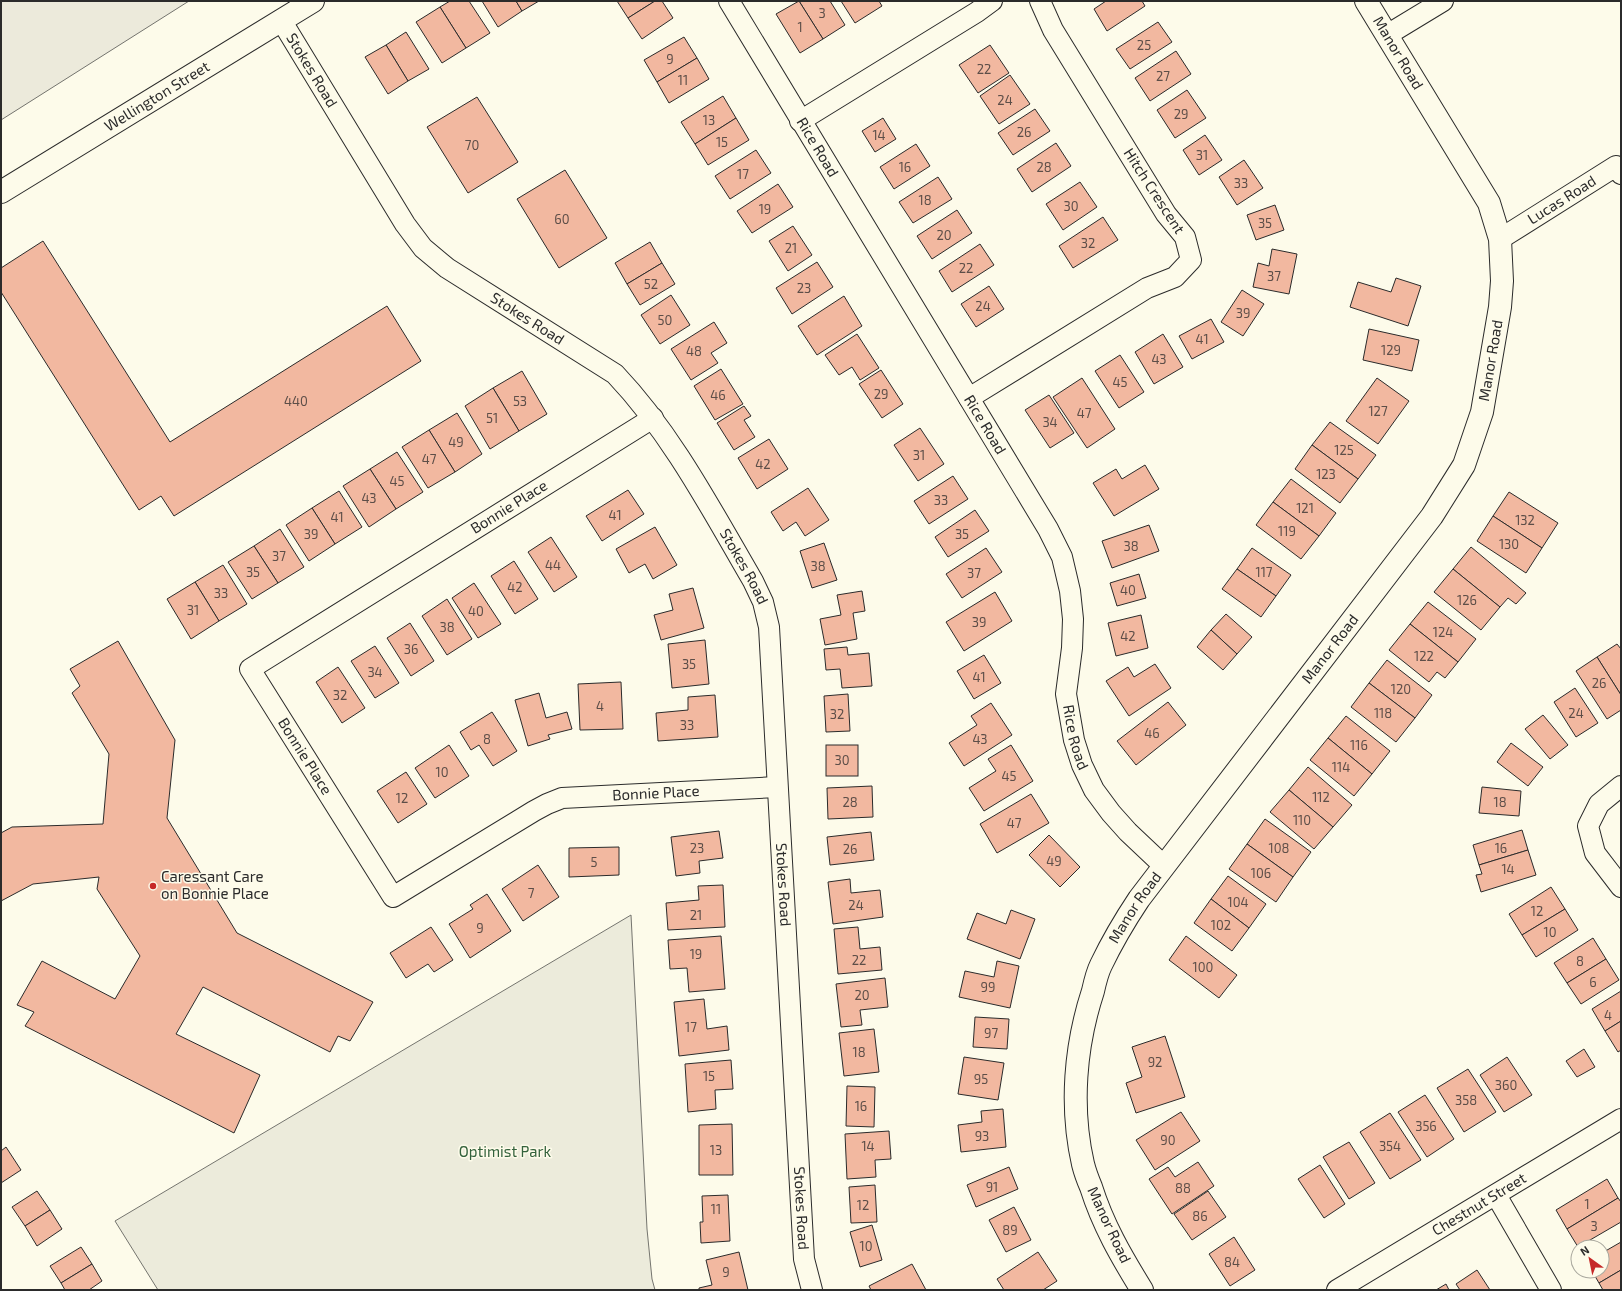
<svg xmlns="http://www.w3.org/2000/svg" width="1622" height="1291" font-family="'Exo 2',sans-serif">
<rect width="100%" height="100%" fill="#fdfbea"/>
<!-- green -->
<path fill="#ecebdb" stroke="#74746e" d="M631 915 647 1229 652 1279 655 1290H158L115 1221Z"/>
<!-- parking -->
<path fill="#eceadb" stroke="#74746e" d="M1 1H189L1 120Z"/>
<!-- building -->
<g fill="#f2b8a0" stroke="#2b2b2b">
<path d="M450 1H469L490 33 466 48 440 7Z"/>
<path d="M482 1H516L522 11 498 27Z"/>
<path d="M516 1H539L522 11Z"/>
<path d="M617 1H655L628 18Z"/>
<path d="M655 1H662L673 18 642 39 628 18Z"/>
<path d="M799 1H830L845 25 823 39Z"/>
<path d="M799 1 823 39 800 53 776 14Z"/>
<path d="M841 1H879L882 6 855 23Z"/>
<path d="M1106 1H1142L1145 6 1107 31 1094 9Z"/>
<path d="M440 7 466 48 442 63 416 22Z"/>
<path d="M1158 22 1172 42 1130 69 1116 49Z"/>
<path d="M406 32 429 69 408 81 386 45Z"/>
<path d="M684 37 697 58 657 82 644 60Z"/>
<path d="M386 45 408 81 388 94 365 57Z"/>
<path d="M990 45 1009 73 978 93 959 65Z"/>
<path d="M1176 51 1191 74 1150 101 1135 78Z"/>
<path d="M697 58 709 79 669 103 657 82Z"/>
<path d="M1010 75 1030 104 999 124 980 96Z"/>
<path d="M1187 90 1206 118 1175 138 1157 110Z"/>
<path d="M723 96 736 118 695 144 681 122Z"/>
<path d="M477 97 518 162 468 193 427 127Z"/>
<path d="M1035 109 1050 131 1013 155 998 133Z"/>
<path d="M736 118 749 140 708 165 695 144Z"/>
<path d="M883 118 896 139 875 152 862 131Z"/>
<path d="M1205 135 1222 160 1199 175 1183 150Z"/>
<path d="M1056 143 1071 166 1032 192 1017 169Z"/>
<path d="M916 144 930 166 894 189 880 167Z"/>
<path d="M756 150 771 173 730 199 715 176Z"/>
<path d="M1244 160 1263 188 1237 205 1219 177Z"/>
<path d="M565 170 607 238 559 268 517 199Z"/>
<path d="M938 177 952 199 913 223 899 202Z"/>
<path d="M1080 182 1097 207 1063 230 1046 204Z"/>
<path d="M778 184 793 207 752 233 737 211Z"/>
<path d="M1275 205 1284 230 1256 240 1247 215Z"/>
<path d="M957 210 972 233 932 259 917 236Z"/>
<path d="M1103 217 1118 240 1073 268 1059 246Z"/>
<path d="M793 226 812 255 788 271 769 241Z"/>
<path d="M43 241 170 442 387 306 421 361 174 516 161 496 139 510 1 292V268Z"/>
<path d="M650 242 662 263 627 284 615 263Z"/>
<path d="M980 244 994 265 952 292 939 271Z"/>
<path d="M1272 249 1297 254 1289 294 1253 287 1258 263 1269 266Z"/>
<path d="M817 262 833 287 792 314 776 288Z"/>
<path d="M662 263 675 284 640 305 627 284Z"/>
<path d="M1396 278 1421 286 1408 326 1350 307 1358 282 1391 292Z"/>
<path d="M989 286 1004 309 976 327 961 304Z"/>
<path d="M1242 290 1264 304 1243 336 1221 322Z"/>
<path d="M671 295 690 325 660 344 641 315Z"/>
<path d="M844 296 862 326 817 355 798 326Z"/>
<path d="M1211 319 1224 342 1192 359 1179 336Z"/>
<path d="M714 322 727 343 711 353 718 363 691 380 671 349Z"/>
<path d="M1369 329 1419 340 1412 371 1363 360Z"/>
<path d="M857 334 879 368 860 380 852 367 839 375 825 355Z"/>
<path d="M1163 334 1183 367 1154 384 1135 352Z"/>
<path d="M1120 355 1144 392 1119 408 1095 371Z"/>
<path d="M721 369 743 404 715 420 694 386Z"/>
<path d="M881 370 903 404 882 418 859 384Z"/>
<path d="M522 371 547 414 519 431 493 388Z"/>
<path d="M1082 378 1115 429 1087 448 1053 397Z"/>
<path d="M1377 378 1409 401 1378 444 1346 421Z"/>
<path d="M493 388 519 431 490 449 465 406Z"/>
<path d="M1049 395 1074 433 1050 448 1025 410Z"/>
<path d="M744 406 751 416 744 420 755 437 734 450 717 423Z"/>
<path d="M457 413 482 454 455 472 429 430Z"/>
<path d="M1330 422 1376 455 1358 479 1312 445Z"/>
<path d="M920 428 944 464 918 481 894 445Z"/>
<path d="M429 430 455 472 428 488 402 447Z"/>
<path d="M769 439 788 469 757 489 738 458Z"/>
<path d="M1312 445 1358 479 1340 503 1295 469Z"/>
<path d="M397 452 423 492 396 509 370 469Z"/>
<path d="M1145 465 1159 489 1114 516 1093 483 1116 469 1122 479Z"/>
<path d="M370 469 396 509 369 527 343 486Z"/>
<path d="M953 476 968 499 929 524 914 501Z"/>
<path d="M1291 479 1336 513 1319 536 1273 502Z"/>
<path d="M808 488 829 520 805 536 796 522 783 531 771 512Z"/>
<path d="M628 490 644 514 602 541 586 516Z"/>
<path d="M339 491 362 527 335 544 312 508Z"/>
<path d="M1509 492 1558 523 1542 548 1493 516Z"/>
<path d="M1273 502 1319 536 1301 559 1256 525Z"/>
<path d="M312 508 335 544 309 561 286 525Z"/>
<path d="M975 510 989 531 948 557 935 537Z"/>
<path d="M1493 516 1542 548 1526 573 1477 541Z"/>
<path d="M1149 525 1159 551 1112 568 1102 541Z"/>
<path d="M655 527 677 565 653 579 645 564 629 573 616 549Z"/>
<path d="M280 529 304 567 278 583 254 546Z"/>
<path d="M551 537 577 577 554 592 528 552Z"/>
<path d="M824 543 837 580 812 588 800 551Z"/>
<path d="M254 546 278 583 252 599 228 562Z"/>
<path d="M1471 547 1526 593 1516 604 1508 598 1500 607 1453 569Z"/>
<path d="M986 548 1002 572 962 598 946 574Z"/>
<path d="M1252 548 1291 575 1276 596 1237 569Z"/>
<path d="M514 561 538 599 515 614 491 576Z"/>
<path d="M223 565 247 604 219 621 195 582Z"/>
<path d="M1237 569 1276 596 1261 617 1222 589Z"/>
<path d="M1453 569 1500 607 1481 630 1434 592Z"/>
<path d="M1139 574 1146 598 1117 606 1110 583Z"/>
<path d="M195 582 219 621 191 639 167 599Z"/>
<path d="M474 583 501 624 478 638 452 598Z"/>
<path d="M693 588 704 628 661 640 654 615 673 610 669 594Z"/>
<path d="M862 591 865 611 853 613 857 639 825 645 820 619 841 615 837 595Z"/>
<path d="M995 592 1012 621 964 651 946 622Z"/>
<path d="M447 599 472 639 447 655 422 616Z"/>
<path d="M1428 602 1476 639 1458 662 1410 624Z"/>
<path d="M1226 614 1252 637 1237 654 1211 630Z"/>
<path d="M1141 615 1148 648 1116 656 1108 623Z"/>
<path d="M410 623 434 661 411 676 387 638Z"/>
<path d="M1410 624 1458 662 1445 678 1437 672 1429 682 1389 650Z"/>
<path d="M1211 630 1237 654 1223 670 1197 647Z"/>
<path d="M705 640 709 684 672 688 668 644Z"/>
<path d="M118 641 175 740 167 818 237 933 373 1002 350 1041 338 1036 330 1052 203 987 176 1034 260 1075 234 1133 25 1026 34 1012 17 1005 42 961 115 999 140 956 97 889 99 877 33 884 1 901V833L12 827 103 824 109 754 72 693 80 686 70 669Z"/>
<path d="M1617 644 1621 649V695L1597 657Z"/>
<path d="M375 646 399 683 375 698 351 661Z"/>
<path d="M847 647 848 655 869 653 872 686 842 688 840 669 826 670 824 649Z"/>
<path d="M984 655 1001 683 974 699 957 671Z"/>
<path d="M1597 657 1621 695V710L1607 719 1576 671Z"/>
<path d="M1387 660 1432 695 1415 718 1369 683Z"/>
<path d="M1155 664 1171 688 1129 716 1106 681 1128 667 1134 677Z"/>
<path d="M338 667 365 708 342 723 316 682Z"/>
<path d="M621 682 623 729 580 730 578 684Z"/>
<path d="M1369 683 1415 718 1396 742 1351 707Z"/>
<path d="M1575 688 1598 723 1576 737 1554 702Z"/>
<path d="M539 693 546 718 567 712 572 729 548 735 550 739 528 746 515 700Z"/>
<path d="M848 694 850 731 826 732 824 696Z"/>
<path d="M715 695 718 737 658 741 656 713 688 710V697Z"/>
<path d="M1168 702 1186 725 1136 765 1117 741Z"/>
<path d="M991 703 1012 735 964 766 949 743 977 725 971 716Z"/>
<path d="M492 712 517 751 493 766 479 745 471 750 460 732Z"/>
<path d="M1543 715 1568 745 1550 759 1525 729Z"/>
<path d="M1346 716 1390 751 1372 774 1328 738Z"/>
<path d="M1328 738 1372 774 1354 796 1310 760Z"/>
<path d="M1511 743 1543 767 1528 786 1497 762Z"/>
<path d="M449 745 469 776 435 798 415 768Z"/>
<rect x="826" y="745" width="32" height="31"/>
<path d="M1011 745 1033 781 984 811 969 788 996 771 988 759Z"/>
<path d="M1308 767 1352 805 1333 827 1289 790Z"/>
<path d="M406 772 427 804 398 823 377 791Z"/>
<path d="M872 786 873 817 828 819 827 788Z"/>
<path d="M1482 787 1521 791 1519 816 1479 813Z"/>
<path d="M1289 790 1333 827 1314 849 1270 812Z"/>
<path d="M1031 794 1049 823 997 853 980 824Z"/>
<path d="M1265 819 1311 852 1293 877 1247 844Z"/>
<path d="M1522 830 1528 850 1479 865 1473 845Z"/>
<path d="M719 831 723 858 699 861 700 873 676 876 671 837Z"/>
<path d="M871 832 874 860 830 865 827 837Z"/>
<path d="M1049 835 1080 867 1060 887 1029 855Z"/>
<path d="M1247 844 1293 877 1276 902 1229 869Z"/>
<path d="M619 847V875L569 877V848Z"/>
<path d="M1528 850 1536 875 1481 892 1476 875 1482 874 1479 865Z"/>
<path d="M538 865 559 897 523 921 502 889Z"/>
<path d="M1228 876 1266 904 1249 928 1211 899Z"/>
<path d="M850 879 851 893 880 890 883 917 833 924 828 882Z"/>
<path d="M723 885 725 927 668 930 666 903 699 900 698 886Z"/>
<path d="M1551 887 1565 909 1522 935 1509 914Z"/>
<path d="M487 894 511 931 470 958 449 924 473 909 470 905Z"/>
<path d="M1211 899 1249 928 1232 951 1194 923Z"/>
<path d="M1565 909 1578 930 1536 957 1522 935Z"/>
<path d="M1011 910 1035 919 1020 959 967 939 977 913 1006 924Z"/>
<path d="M431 927 453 960 434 972 428 964 406 978 390 953Z"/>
<path d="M858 927 860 949 880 947 882 970 838 974 834 929Z"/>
<path d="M721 936 725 989 689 992 687 968 670 969 668 940Z"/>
<path d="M1186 936 1237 975 1219 998 1169 960Z"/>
<path d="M1593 938 1606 959 1567 983 1554 963Z"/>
<path d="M1606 959 1619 980 1581 1004 1567 983Z"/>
<path d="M997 961 1019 966 1010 1008 959 997 965 971 994 977Z"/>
<path d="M885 978 888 1007 860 1010 862 1025 841 1027 836 984Z"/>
<path d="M1621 991V1021L1605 1031 1592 1009Z"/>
<path d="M704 999 707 1029 727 1026 729 1050 679 1056 674 1002Z"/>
<path d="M975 1017 1009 1019 1007 1049 973 1047Z"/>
<path d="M1621 1021V1050L1618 1052 1605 1031Z"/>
<path d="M874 1029 879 1072 844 1076 839 1033Z"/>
<path d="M1165 1036 1185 1097 1136 1113 1126 1083 1142 1077 1132 1047Z"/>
<path d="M1584 1049 1595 1067 1577 1077 1566 1061Z"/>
<path d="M964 1057 1004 1063 998 1100 958 1094Z"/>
<path d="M1507 1057 1532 1095 1504 1112 1480 1075Z"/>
<path d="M731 1060 733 1089 715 1090 716 1109 688 1112 685 1064Z"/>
<path d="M1468 1069 1496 1112 1464 1132 1437 1088Z"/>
<path d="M847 1086 875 1087 874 1127 846 1126Z"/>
<path d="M1425 1095 1454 1139 1427 1157 1398 1112Z"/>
<path d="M1003 1109 1006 1147 961 1152 958 1125 982 1122 981 1111Z"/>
<path d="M1181 1112 1200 1141 1155 1170 1136 1140Z"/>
<path d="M1390 1113 1421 1160 1390 1179 1360 1132Z"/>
<path d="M732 1124 733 1175H699V1125Z"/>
<path d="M889 1131 891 1159 875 1160 876 1177 847 1179 845 1134Z"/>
<path d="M1349 1142 1375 1183 1349 1199 1323 1157Z"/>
<path d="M6 1147 21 1170 1 1183V1151Z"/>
<path d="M1198 1162 1214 1186 1172 1214 1149 1179 1168 1167 1175 1177Z"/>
<path d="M1320 1165 1345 1204 1324 1218 1298 1179Z"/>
<path d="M1009 1167 1018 1189 976 1207 967 1185Z"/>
<path d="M1607 1179 1618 1198 1567 1229 1556 1210Z"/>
<path d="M875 1185 877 1222 851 1223 849 1187Z"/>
<path d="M37 1191 50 1210 25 1226 12 1207Z"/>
<path d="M1208 1191 1226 1217 1192 1240 1174 1214Z"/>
<path d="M728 1195 730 1241 701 1243 700 1222H703L702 1196Z"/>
<path d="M1618 1198 1621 1202V1222L1578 1247 1567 1229Z"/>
<path d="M1014 1207 1031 1240 1006 1252 989 1220Z"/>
<path d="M50 1210 62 1229 37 1246 25 1226Z"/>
<path d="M872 1225 882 1260 860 1267 850 1232Z"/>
<path d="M1234 1237 1255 1270 1230 1286 1209 1254Z"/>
<path d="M1621 1242V1270L1599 1283 1592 1271H1602V1253Z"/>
<path d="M81 1247 92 1264 61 1283 50 1266Z"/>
<path d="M739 1252 748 1290H699V1288L712 1285 706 1260Z"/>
<path d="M1038 1252 1057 1281 1043 1290H1004L997 1279Z"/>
<path d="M92 1264 102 1281 89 1290H65L61 1283Z"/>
<path d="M912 1264 926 1290H871L869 1286Z"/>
<path d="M1477 1270 1490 1290H1460L1456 1284Z"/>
<path d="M1621 1270V1290H1603L1599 1283Z"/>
<path d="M1446 1284 1449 1290H1436Z"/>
</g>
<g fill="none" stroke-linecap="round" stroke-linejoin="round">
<!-- minor casing -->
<g stroke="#2b2b2b" stroke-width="22">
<g id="minor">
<path id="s1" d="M729 1 1048 529 1062 557 1070 591 1073 619 1072 648 1066 694 1074 740 1082 765 1094 790 1111 813 1128 832 1164 866"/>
<path id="s2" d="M281 20 405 224 423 248 447 268 615 374C672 434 711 509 753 581L763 602 769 627 804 1259 812 1290"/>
<path d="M1387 35 1443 1"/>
<path d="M800 121 977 12 992 1"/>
<path id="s3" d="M1500 239 1616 166 1621 174"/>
<path d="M969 398 1147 288 1175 277 1191 260 1185 237 1166 214 1053 30 1040 1"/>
<path id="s4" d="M653 418 250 669 393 897 534 811 547 804 562 798 777 787"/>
<path d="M1621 786 1599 804 1588 826 1595 853 1621 887"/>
<path d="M1496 1195 1551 1290"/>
<path id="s5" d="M1337 1290 1621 1119"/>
</g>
</g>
<!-- tertiary casing -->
<g stroke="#2b2b2b" stroke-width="24">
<g id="tertiary">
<path id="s6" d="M1 192 313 1"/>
<path id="s7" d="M1142 1290C1121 1256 1103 1225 1091 1187 1088 1180 1085 1172 1083 1164 1070 1107 1075 1046 1093 991 1095 982 1097 973 1101 965 1112 942 1125 920 1139 899L1432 516 1464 465 1482 412 1500 307 1502 281 1500 239 1489 203 1366 1"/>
</g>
</g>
<!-- minor -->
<use href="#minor" stroke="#fdfbea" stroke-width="20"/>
<!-- tertiary -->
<use href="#tertiary" stroke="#fdfbea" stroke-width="22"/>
</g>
<!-- markers -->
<circle fill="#c62828" stroke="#fdfbea" stroke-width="1.5" cx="153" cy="886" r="4"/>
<g text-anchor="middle" stroke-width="3" stroke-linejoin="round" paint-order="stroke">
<!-- number labels -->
<g font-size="13" fill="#5d4e48">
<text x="822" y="18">3</text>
<text x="800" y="32">1</text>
<text x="1144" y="50">25</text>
<text x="670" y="64">9</text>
<text x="984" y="74">22</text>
<text x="1163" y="81">27</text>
<text x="683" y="85">11</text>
<text x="1005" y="105">24</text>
<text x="1181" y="119">29</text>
<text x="709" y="125">13</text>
<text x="1024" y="137">26</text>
<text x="879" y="140">14</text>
<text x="722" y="147">15</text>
<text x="472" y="150">70</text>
<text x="1202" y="160">31</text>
<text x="905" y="172">16</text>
<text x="1044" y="172">28</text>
<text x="743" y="179">17</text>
<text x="1241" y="188">33</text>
<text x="925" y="205">18</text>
<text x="1071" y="211">30</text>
<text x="765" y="214">19</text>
<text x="562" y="224">60</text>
<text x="1265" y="228">35</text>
<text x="944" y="240">20</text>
<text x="1088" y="248">32</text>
<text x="791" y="253">21</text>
<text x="966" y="273">22</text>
<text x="1274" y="281">37</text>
<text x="651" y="289">52</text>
<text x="804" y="293">23</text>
<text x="983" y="311">24</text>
<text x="1243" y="318">39</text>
<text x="665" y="325">50</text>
<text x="1202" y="344">41</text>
<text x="1391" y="355">129</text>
<text x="694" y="356">48</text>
<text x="1159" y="364">43</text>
<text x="1120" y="387">45</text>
<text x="881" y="399">29</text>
<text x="718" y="400">46</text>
<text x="296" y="406">440</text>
<text x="520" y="406">53</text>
<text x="1378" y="416">127</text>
<text x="1084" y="418">47</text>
<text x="492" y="423">51</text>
<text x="1050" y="427">34</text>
<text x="456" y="447">49</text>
<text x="1344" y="455">125</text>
<text x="919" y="460">31</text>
<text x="429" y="464">47</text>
<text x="763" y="469">42</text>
<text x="1326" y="479">123</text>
<text x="397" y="486">45</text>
<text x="369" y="503">43</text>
<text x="941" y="505">33</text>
<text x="1305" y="513">121</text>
<text x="615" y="520">41</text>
<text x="337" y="522">41</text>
<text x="1525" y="525">132</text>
<text x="1287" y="536">119</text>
<text x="311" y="539">39</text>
<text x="962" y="539">35</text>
<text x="1509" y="549">130</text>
<text x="1131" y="551">38</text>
<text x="279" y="561">37</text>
<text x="553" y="570">44</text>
<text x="818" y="571">38</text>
<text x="253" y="577">35</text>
<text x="1264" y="577">117</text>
<text x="974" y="578">37</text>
<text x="515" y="592">42</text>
<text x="1128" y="595">40</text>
<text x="221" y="598">33</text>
<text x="1467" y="605">126</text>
<text x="193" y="615">31</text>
<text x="476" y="616">40</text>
<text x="979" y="627">39</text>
<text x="447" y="632">38</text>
<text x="1443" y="637">124</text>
<text x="1128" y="641">42</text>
<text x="411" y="654">36</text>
<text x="1424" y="661">122</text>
<text x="689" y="669">35</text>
<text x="375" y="677">34</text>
<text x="979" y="682">41</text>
<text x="1599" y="688">26</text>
<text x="1401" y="694">120</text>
<text x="340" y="700">32</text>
<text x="600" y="711">4</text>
<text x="1383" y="718">118</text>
<text x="1576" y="718">24</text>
<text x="837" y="719">32</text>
<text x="687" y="730">33</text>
<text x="1152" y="738">46</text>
<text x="487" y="744">8</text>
<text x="980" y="744">43</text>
<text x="1359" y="750">116</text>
<text x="842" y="765">30</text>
<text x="1341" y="772">114</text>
<text x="442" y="777">10</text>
<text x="1009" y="781">45</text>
<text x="1321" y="802">112</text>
<text x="402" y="803">12</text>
<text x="850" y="807">28</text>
<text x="1500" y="807">18</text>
<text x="1302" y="825">110</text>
<text x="1014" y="828">47</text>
<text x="697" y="853">23</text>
<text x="1279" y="853">108</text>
<text x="1501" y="853">16</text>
<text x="850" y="854">26</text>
<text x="1054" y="866">49</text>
<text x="594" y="867">5</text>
<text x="1508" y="874">14</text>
<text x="1261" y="878">106</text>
<text x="531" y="898">7</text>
<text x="1238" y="907">104</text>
<text x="856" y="910">24</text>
<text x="1537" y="916">12</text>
<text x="696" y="920">21</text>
<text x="1221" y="930">102</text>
<text x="480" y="933">9</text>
<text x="1550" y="937">10</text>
<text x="696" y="959">19</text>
<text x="859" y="965">22</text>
<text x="1580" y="966">8</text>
<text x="1203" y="972">100</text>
<text x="1593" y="987">6</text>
<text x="988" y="992">99</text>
<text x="862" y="1000">20</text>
<text x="1608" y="1020">4</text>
<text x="691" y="1032">17</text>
<text x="991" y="1038">97</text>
<text x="859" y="1057">18</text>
<text x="1155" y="1067">92</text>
<text x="709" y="1081">15</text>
<text x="981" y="1084">95</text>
<text x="1506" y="1090">360</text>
<text x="1466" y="1105">358</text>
<text x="861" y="1111">16</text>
<text x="1426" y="1131">356</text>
<text x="982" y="1141">93</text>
<text x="1168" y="1145">90</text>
<text x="868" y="1151">14</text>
<text x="1390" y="1151">354</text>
<text x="716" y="1155">13</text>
<text x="992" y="1192">91</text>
<text x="1183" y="1193">88</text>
<text x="1587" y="1209">1</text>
<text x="863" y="1210">12</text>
<text x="716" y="1214">11</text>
<text x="1200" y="1221">86</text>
<text x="1594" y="1231">3</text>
<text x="1010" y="1235">89</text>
<text x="866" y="1251">10</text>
<text x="1232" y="1267">84</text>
<text x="726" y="1277">9</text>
</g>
<!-- street labels -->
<g font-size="15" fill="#2b2b2b" stroke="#fdfbea">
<text transform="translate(1398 53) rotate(59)" y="5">Manor Road</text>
<text dy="5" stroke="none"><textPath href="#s2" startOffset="59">Stokes Road</textPath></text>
<text dy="5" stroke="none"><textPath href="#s6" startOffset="183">Wellington Street</textPath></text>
<text dy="5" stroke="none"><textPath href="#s1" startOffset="171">Rice Road</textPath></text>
<text transform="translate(1154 191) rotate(57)" y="5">Hitch Crescent</text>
<text dy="5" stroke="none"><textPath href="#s3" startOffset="73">Lucas Road</textPath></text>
<text dy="5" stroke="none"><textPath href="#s2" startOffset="395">Stokes Road</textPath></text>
<text dy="5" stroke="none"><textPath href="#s7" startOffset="1069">Manor Road</textPath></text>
<text dy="5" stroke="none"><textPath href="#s1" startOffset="495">Rice Road</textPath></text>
<text transform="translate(509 507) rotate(-32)" y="5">Bonnie Place</text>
<text dy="5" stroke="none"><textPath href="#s2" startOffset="731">Stokes Road</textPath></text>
<text dy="5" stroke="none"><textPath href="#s7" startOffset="733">Manor Road</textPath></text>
<text dy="5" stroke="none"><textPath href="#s1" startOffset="831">Rice Road</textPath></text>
<text dy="5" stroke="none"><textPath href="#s4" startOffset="578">Bonnie Place</textPath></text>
<text dy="5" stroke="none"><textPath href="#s4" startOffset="1034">Bonnie Place</textPath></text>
<text dy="5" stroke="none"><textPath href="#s2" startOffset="1055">Stokes Road</textPath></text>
<text dy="5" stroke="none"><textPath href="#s7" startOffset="409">Manor Road</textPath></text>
<text dy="5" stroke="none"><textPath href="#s5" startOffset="166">Chestnut Street</textPath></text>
<text dy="5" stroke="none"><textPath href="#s2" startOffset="1379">Stokes Road</textPath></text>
<text transform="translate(1109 1225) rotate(65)" y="5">Manor Road</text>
</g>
<!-- poi labels -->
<g font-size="15" fill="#2b2b2b" stroke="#fdfbea" text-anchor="start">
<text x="161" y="882">Caressant Care<tspan x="161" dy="17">on Bonnie Place</tspan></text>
</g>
<!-- park labels -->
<g font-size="15" fill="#34623c" stroke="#fdfbea">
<text x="505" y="1157">Optimist Park</text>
</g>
</g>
<!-- border -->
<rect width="1622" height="1291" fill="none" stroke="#2b2b2b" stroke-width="4"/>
<!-- north arrow -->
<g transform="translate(1590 1259) rotate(327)"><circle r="19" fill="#fdfbea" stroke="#a9a89e"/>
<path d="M0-3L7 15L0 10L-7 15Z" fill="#c62828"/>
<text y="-6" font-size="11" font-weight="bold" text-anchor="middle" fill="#2b2b2b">N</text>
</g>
</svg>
